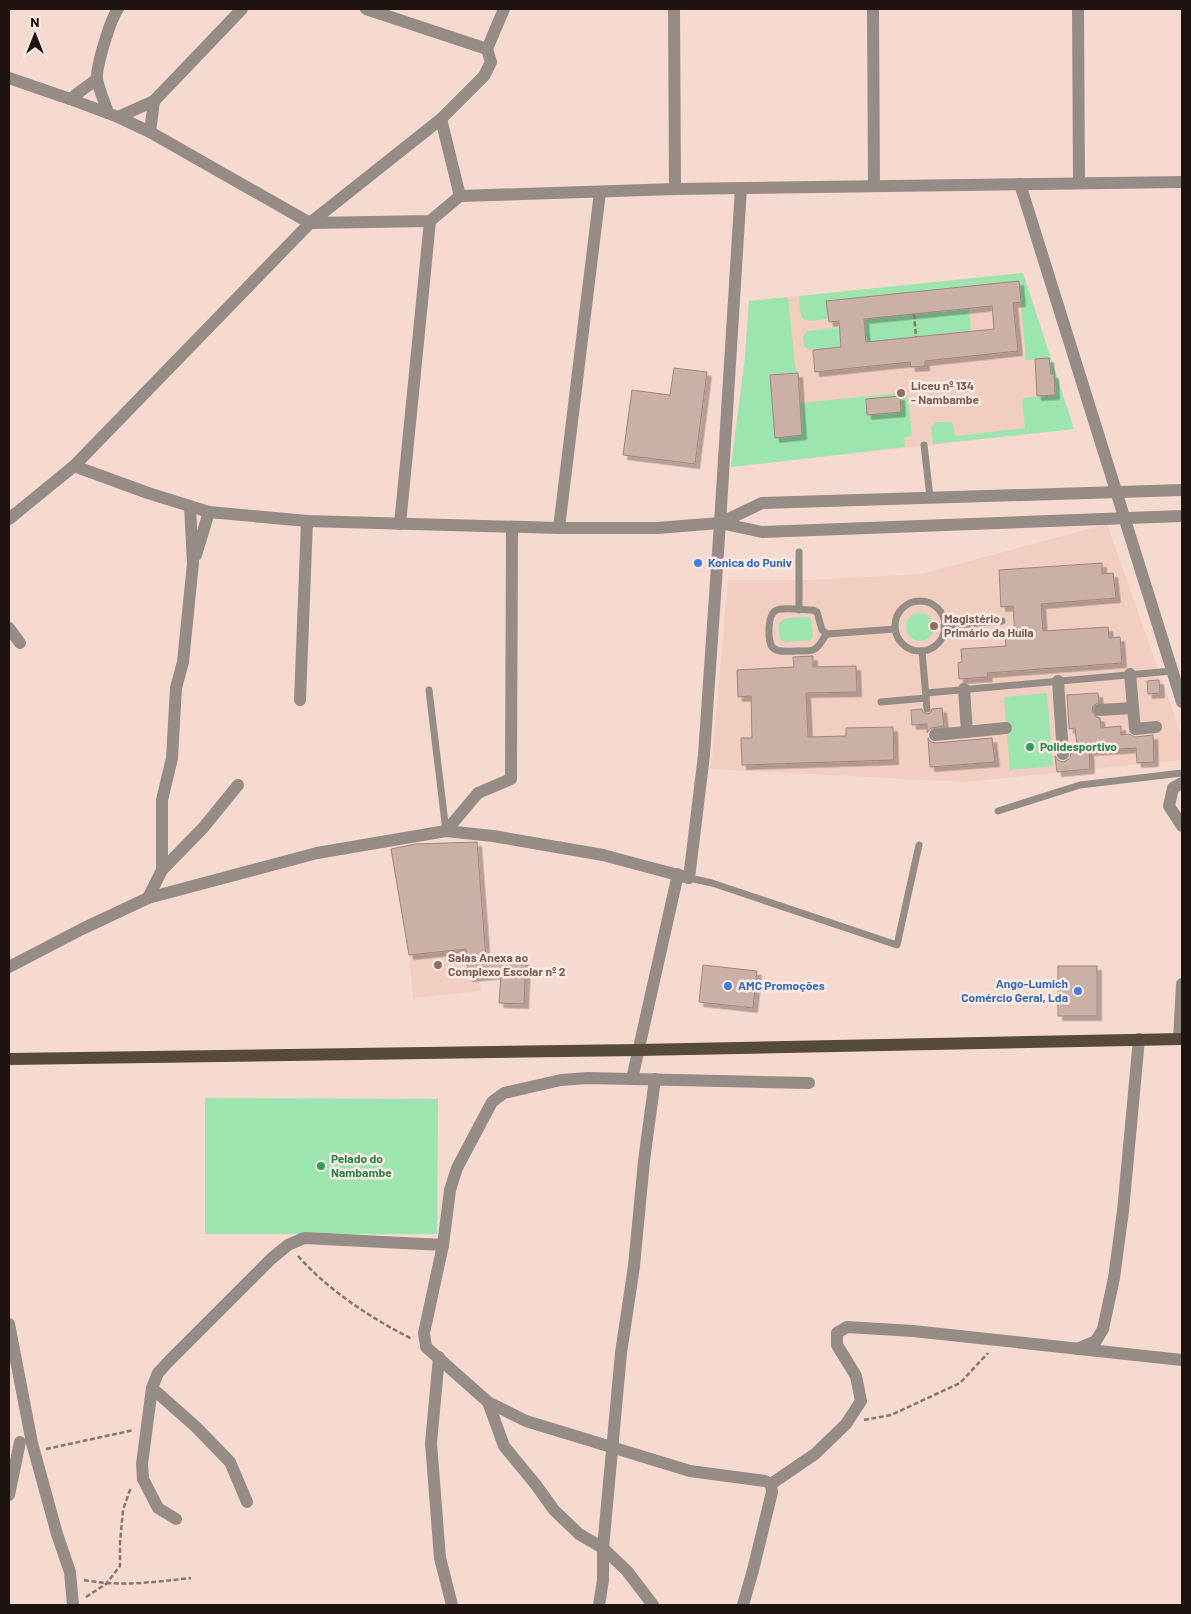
<svg xmlns="http://www.w3.org/2000/svg" width="1191" height="1614" font-family="Barlow,sans-serif">
<defs>
<filter id="shadow"><feDropShadow dx="4.5" dy="4.5" stdDeviation="0" flood-color="#0004"/></filter>
</defs>
<rect width="100%" height="100%" fill="#f6dad0"/>
<!-- built -->
<g fill="#f1cec0">
<path d="M1023 273 1074 429 731 467 745 357 749 301Z"/>
<path d="M1107 524 1182 737V760L965 782 711 769 728 580H809L921 574Z"/>
<path d="M466 949 468 976H479L481 991 413 998 409 955Z"/>
</g>
<!-- green -->
<g fill="#9de5ae">
<path d="M1023 273 1074 429 933 444 931 428 936 422H951L953 424 955 436 1025 428 1022 402 1024 398 1055 395 1054 374H1050L1049 359 1026 360 1019 281 827 301 828 319C800 322 801 324 799 296Z"/>
<path d="M788 297 795 366 798 373 775 437 802 435 800 403 902 393 908 399 912 436 904 437 905 447 731 467 745 357 749 301Z"/>
<path d="M969 308 971 331 866 342 864 319Z"/>
<path d="M839 328 841 347 809 350 804 346 803 337 807 331Z"/>
<circle cx="920" cy="627" r="14"/>
<path d="M808 617 811 619 813 636 811 640 785 642 781 640C772 615 789 618 808 617Z"/>
<path d="M1047 693 1053 766 1010 770 1004 697Z"/>
<path d="M205 1098 438 1099 437 1234H205Z"/>
</g>
<!-- building -->
<g fill="#cab0a6" stroke="#9f867c" fill-rule="evenodd" filter="url(#shadow)">
<path d="M1019 281 1021 302 1013 303 1018 351 925 361V366L911 367 910 362 815 372 813 350 841 347 839 321 829 322 826 301ZM992 306 994 329 866 342 864 319Z"/>
<path d="M1049 358 1051 374H1054L1055 395 1037 396 1035 359Z"/>
<path d="M674 368 707 372 695 464 623 455 632 390 670 395Z"/>
<path d="M798 373 802 435 775 438 770 375Z"/>
<path d="M900 396 901 412 867 415 866 399Z"/>
<path d="M1102 563V574L1113 573 1116 598 1041 604 1043 631 1108 627 1109 638 1120 637 1122 663 987 673 988 677 959 679 958 663 962 662 961 649 1006 646 1005 636 1015 635 1013 606 1001 607 999 570Z"/>
<path d="M813 656V667L856 666 857 692 806 693 808 737 846 736V728L893 727 894 760 742 765 741 738H752L751 696 738 697 737 670 794 667 793 657Z"/>
<path d="M1159 680 1160 693 1148 694 1147 681Z"/>
<path d="M1098 693 1099 702 1093 706 1092 711 1096 717 1100 718 1101 728 1121 726V735L1129 734 1135 737 1153 735 1154 762 1137 763 1136 748 1089 751 1090 769 1057 772 1055 756 1059 761 1064 762 1070 758 1071 753 1078 752 1075 728 1069 729 1067 695Z"/>
<path d="M942 708 944 726 931 728 927 733V724L912 725 911 710 922 709 923 712 927 714 930 713 932 709Z"/>
<path d="M928 738 931 742 936 743 992 738 995 762 930 767Z"/>
<path d="M477 842 486 959 526 961 524 1004 499 1003 501 974 468 977 466 949 409 955 391 849 415 844Z"/>
<path d="M703 965 757 971 753 1008 699 1002Z"/>
<rect x="1058" y="966" width="39" height="50"/>
</g>
<g fill="none" stroke-linecap="round" stroke-linejoin="round">
<!-- path -->
<g stroke="#88766f" stroke-width="2.5" stroke-dasharray="5 2.5" stroke-linecap="butt">
<path d="M914 314 916 337"/>
<path d="M298 1256C329 1291 371 1318 412 1339"/>
<path d="M864 1420 891 1415 960 1383 988 1353"/>
<path d="M46 1449 134 1430"/>
<path d="M84 1580C120 1587 154 1582 191 1578"/>
<path d="M86 1597 106 1584 120 1566V1543L123 1510 131 1487"/>
</g>
<!-- service -->
<g stroke="#958d85" stroke-width="7">
<path d="M924 445 930 497"/>
<circle cx="920" cy="626" r="25"/>
<path d="M799 610V552"/>
<path d="M944 626 1002 621"/>
<path d="M827 634 822 630 817 612 813 610C804 610 785 607 777 610 767 613 767 642 773 648 779 653 790 651 796 651 802 651 810 652 815 649 821 645 822 639 827 634L895 629"/>
<path d="M922 651 927 709"/>
<path d="M429 690 446 831"/>
<path d="M926 693 1172 671"/>
<path d="M881 702 926 698"/>
<path d="M998 811 1080 785 1182 773"/>
<path d="M689 878 712 883 897 945 919 845"/>
</g>
<!-- minor -->
<g stroke="#958d85" stroke-width="12">
<path d="M674 9 675 189"/>
<path d="M873 9 874 186"/>
<path d="M1078 9 1079 183"/>
<path d="M487 49 504 9"/>
<path d="M9 78 70 99 118 117 150 132 310 223 430 221 460 196 441 119"/>
<path d="M70 99 97 79"/>
<path d="M108 113C105 103 99 90 97 79 96 67 110 20 118 9"/>
<path d="M118 117 154 101 242 9"/>
<path d="M150 132 154 101"/>
<path d="M1020 184 1182 702"/>
<path d="M460 196 675 189 1182 182"/>
<path d="M74 466 148 493 209 512 307 521 559 528H657L720 523 762 532 1182 516"/>
<path d="M9 519 74 466 310 223 441 119 484 76 491 62 487 49 366 9"/>
<path d="M720 523 762 503 1182 490"/>
<path d="M400 524 430 221"/>
<path d="M559 528 600 192"/>
<path d="M196 555 209 512"/>
<path d="M9 628 20 643"/>
<path d="M1130 674 1135 729 1156 727"/>
<path d="M1058 681 1063 754"/>
<path d="M964 689 967 732"/>
<path d="M300 700 307 521"/>
<path d="M1100 710 1133 708"/>
<path d="M935 735 1006 728"/>
<path d="M1182 783 1173 788 1169 806 1182 826"/>
<path d="M446 831 478 793 511 779 512 527"/>
<path d="M162 870V800L172 758 176 688 183 662 193 563 190 506"/>
<path d="M148 898 162 870 203 828 238 785"/>
<path d="M9 967 82 929 148 898 317 853 446 831 493 836 603 855 689 878 704 755 720 523 741 188"/>
<path d="M1179 1039 1182 984"/>
<path d="M632 1079 678 874"/>
<path d="M9 1324 32 1443 57 1534 70 1572 73 1605"/>
<path d="M1077 1349 1096 1341 1103 1329 1114 1278 1123 1211 1139 1039"/>
<path d="M439 1357 431 1443 440 1558 452 1605"/>
<path d="M152 1388 196 1427 230 1462 247 1502"/>
<path d="M488 1402 504 1446 536 1485 554 1510 579 1534 603 1548 627 1571 653 1605"/>
<path d="M771 1484 815 1454 846 1424 861 1401 856 1376 837 1345V1333L847 1327 913 1331 1182 1360"/>
<path d="M9 1495 20 1442"/>
<path d="M176 1519 158 1508 143 1479 142 1464 152 1388 158 1373 170 1360 271 1259 288 1245 304 1238 443 1245"/>
<path d="M599 1605 603 1580V1548L621 1353 634 1266 644 1161 655 1079"/>
<path d="M743 1605 753 1570 772 1492 771 1484 765 1481 690 1471 526 1421 488 1402 426 1347 424 1333 443 1245 450 1190 457 1168 492 1102 504 1093 561 1080 588 1078 809 1083"/>
</g>
<!-- primary -->
<path stroke="#564a3b" stroke-width="12" d="M9 1059 638 1050 1182 1039"/>
</g>
<!-- markers -->
<g fill="#8d6e63" stroke="#fbeae4" stroke-width="2">
<circle cx="901" cy="393" r="5"/>
<circle cx="934" cy="626" r="5"/>
<circle cx="438" cy="965" r="5"/>
</g>
<g fill="#3f7fe0" stroke="#fbeae4" stroke-width="2">
<circle cx="698" cy="563" r="5"/>
<circle cx="728" cy="986" r="5"/>
<circle cx="1078" cy="991" r="5"/>
</g>
<g fill="#2e9e5b" stroke="#fbeae4" stroke-width="2">
<circle cx="1030" cy="747" r="5"/>
<circle cx="321" cy="1166" r="5"/>
</g>
<g text-anchor="middle" stroke-width="5" stroke-linejoin="round" paint-order="stroke">
<!-- education labels -->
<g font-size="12" font-weight="bold" fill="#785e54" stroke="#fbeae4" text-anchor="start">
<text x="911" y="390">Liceu nº 134<tspan x="911" dy="14">- Nambambe</tspan></text>
<text x="944" y="623">Magistério<tspan x="944" dy="14">Primário da Huíla</tspan></text>
<text x="448" y="962">Salas Anexa ao<tspan x="448" dy="14">Complexo Escolar nº 2</tspan></text>
</g>
<!-- shop labels -->
<g font-size="12" font-weight="bold" fill="#366cbe" stroke="#fbeae4" text-anchor="start">
<text x="708" y="567">Konica do Puniv</text>
<text x="1068" y="988" text-anchor="end">Ango-Lumich<tspan x="1068" dy="14">Comércio Geral, Lda</tspan></text>
<text x="738" y="990">AMC Promoções</text>
</g>
<!-- leisure labels -->
<g font-size="12" font-weight="bold" fill="#27864d" stroke="#fbeae4" text-anchor="start">
<text x="1040" y="751">Polidesportivo</text>
<text x="331" y="1163">Pelado do<tspan x="331" dy="14">Nambambe</tspan></text>
</g>
</g>
<!-- border -->
<rect width="1191" height="1614" fill="none" stroke="#1c1310" stroke-width="20"/>
<!-- north arrow -->
<g transform="translate(35 35)" stroke="#fbeae4" stroke-width="4" paint-order="stroke">
<path d="M0-4L9 19L0 12L-9 19Z" fill="#1c1310"/>
<text y="-8" font-size="14" font-weight="bold" text-anchor="middle" fill="#1c1310">N</text>
</g>
</svg>
